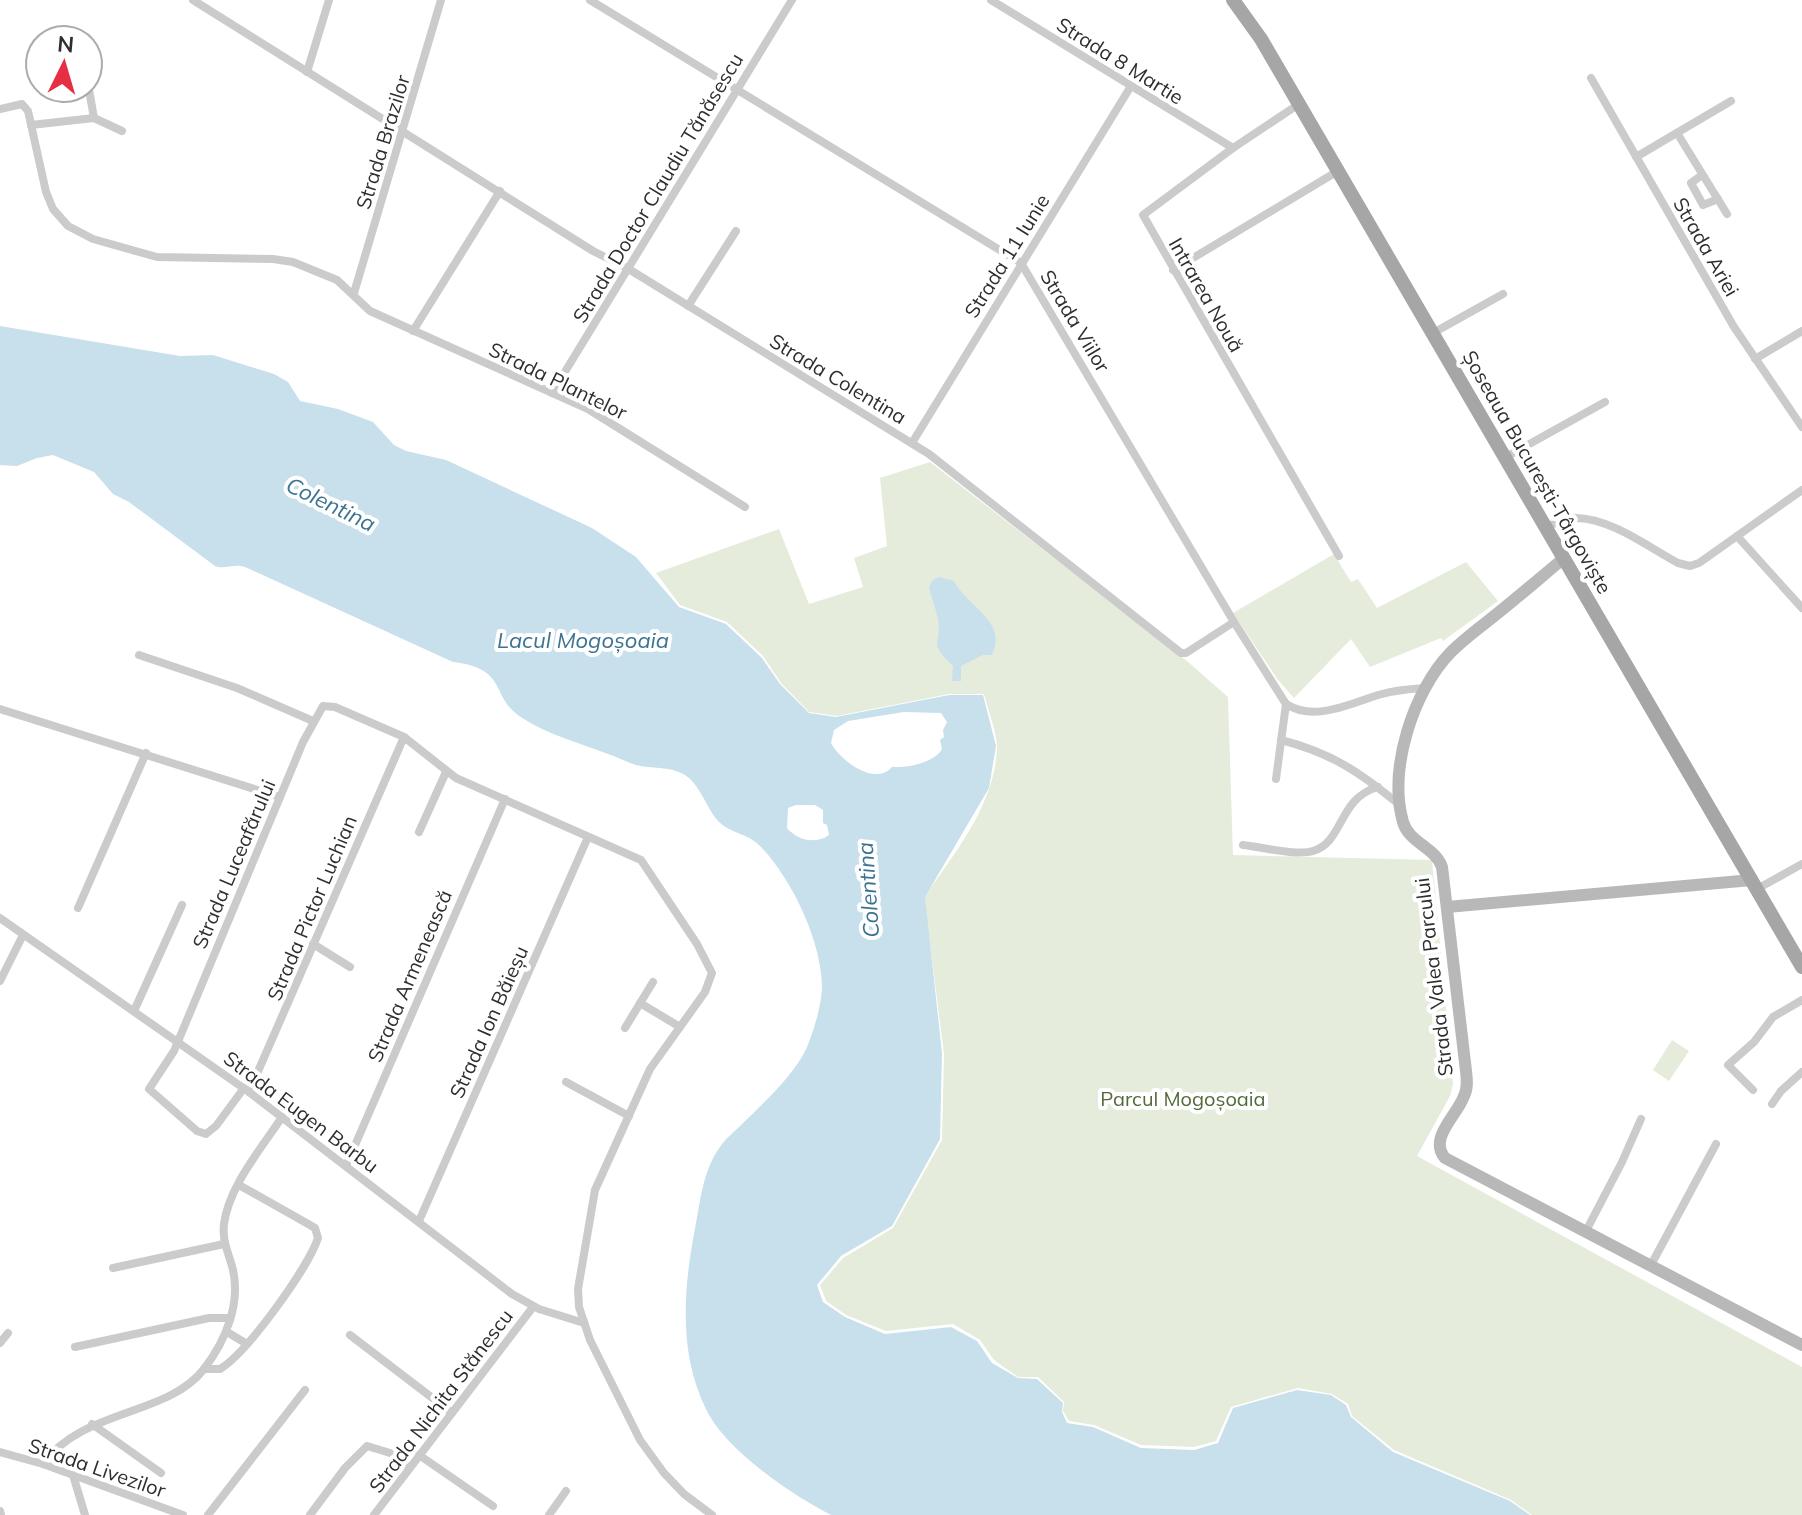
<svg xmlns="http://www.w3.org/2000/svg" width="1802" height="1515" font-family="Mulish,sans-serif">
<rect width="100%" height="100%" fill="#fff"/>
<!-- green -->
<g fill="#e5ecdc">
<path d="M930 462 1187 661 1228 697 1233 855 1432 860 1453 1084 1450 1096 1417 1156 1802 1367V1515H1532L1511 1500 1394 1450 1352 1416 1348 1404 1332 1394 1298 1388 1231 1407 1216 1441 1194 1447 1141 1445 1094 1425 1069 1421 1063 1411 1064 1402 1038 1377H1018L994 1360 980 1340 953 1324 886 1331 846 1315 826 1301 820 1285 843 1258 893 1228 942 1140 944 1054 924 897C955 853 995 804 997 748 997 732 988 711 984 694H949L837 716 809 712 781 683 763 656 727 622 680 605 656 573 779 529 809 604 863 587 854 558 887 546 880 478Z"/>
<path d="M1334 554 1351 582 1358 579 1377 608 1466 562 1498 601 1443 641 1441 638 1370 667 1351 639 1294 698 1278 680 1233 613Z"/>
<path d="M1672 1040 1689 1051 1669 1081 1653 1070Z"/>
</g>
<!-- water -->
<g fill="#c8dfec" fill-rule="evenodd">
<path d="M0 326 180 356 213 355 274 374 288 382 300 401 338 409 373 422 394 445 406 451 446 460 592 528 636 557 679 607 726 624 762 658 780 684 809 713 836 717 949 695H983L996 746 989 788 925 897 942 1053 940 1139 892 1226 841 1256 817 1285 823 1302 845 1317 885 1334 951 1327 977 1341 992 1363 1018 1378 1037 1379 1063 1403 1062 1412 1067 1423 1093 1427 1141 1448 1194 1450 1218 1443 1233 1408 1297 1390 1331 1395 1346 1405 1351 1417 1393 1452 1510 1501 1530 1515H831C793 1496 726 1450 707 1411 679 1356 683 1293 694 1234 700 1205 702 1171 720 1147 725 1139 734 1132 741 1125 763 1103 794 1076 807 1047 814 1030 821 1007 822 988 822 942 792 879 760 846 749 834 730 833 719 822 706 808 700 783 683 774 669 766 651 769 636 765 626 762 617 757 608 754 580 743 549 735 524 719 488 698 511 669 453 662L245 567C234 563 225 570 215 566L129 502 113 494 94 472 53 455 37 458 17 466 0 465ZM904 712 941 713 947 722 943 730 944 737 940 740 942 749C934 763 907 768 892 767 874 787 840 760 831 743L834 730 848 721ZM796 805H815L823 810V823L827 825 829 835C815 845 797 840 787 828L788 808Z"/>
<path d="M939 577 954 581C968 608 1008 621 992 655H983L961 666V681H952L953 666C927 640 942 647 938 619 936 608 931 598 929 587L933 580Z"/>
</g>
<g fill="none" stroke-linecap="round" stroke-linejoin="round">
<!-- street -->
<g stroke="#cbcbcb" stroke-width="8">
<path d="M193 0 593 251 627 268 929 454 1181 653H1186L1234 622"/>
<path d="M590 0 1021 263 1234 622 1286 704C1316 723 1352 702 1382 694 1396 690 1411 689 1425 688"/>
<path d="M991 0 1233 148"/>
<path d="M307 72 329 0"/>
<path d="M1591 78 1734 327 1802 427"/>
<path d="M88 84 94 118"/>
<path d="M1299 104 1233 148 1143 215 1339 556"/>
<path d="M0 109 22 104 28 111 46 192 53 209 68 226 93 239 157 257 273 259 293 262 337 280 370 311 588 409 745 507"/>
<path d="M31 125 94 118 122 131"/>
<path d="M1677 133 1727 214"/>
<path d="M1636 157 1731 101"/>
<path d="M1702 175 1691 183 1703 205 1718 199"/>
<path d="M1173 270 1338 171"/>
<path d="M354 293 441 0"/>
<path d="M688 306 736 231"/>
<path d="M413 331 500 191"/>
<path d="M1433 333 1503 294"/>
<path d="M1755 359 1802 331"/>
<path d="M552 393 792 0"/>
<path d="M912 443 1131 86"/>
<path d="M1506 457 1605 402"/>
<path d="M1546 527C1556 523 1566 518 1577 518 1612 519 1648 547 1678 563L1690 566 1699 563 1802 490"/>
<path d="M1737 536 1802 608"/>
<path d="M139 655 237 688 313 721"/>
<path d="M0 709 280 797"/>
<path d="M1281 740C1332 753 1361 773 1401 806"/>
<path d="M1276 779 1286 704"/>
<path d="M419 832 446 772"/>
<path d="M1243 845C1261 847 1297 856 1313 851 1344 842 1338 798 1378 787"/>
<path d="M1757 889 1802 864"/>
<path d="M78 908 146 753"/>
<path d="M0 918 249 1092 512 1294 539 1309 584 1323"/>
<path d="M313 944 350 967"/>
<path d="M0 981 23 935"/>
<path d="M640 1003 680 1027"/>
<path d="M134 1011 182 905"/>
<path d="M625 1028 653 982"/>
<path d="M566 1082 629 1116"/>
<path d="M244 1088 216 1126 206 1134 197 1131 149 1089 174 1051 303 742 323 706 335 707 404 737 456 778 641 860 697 944 712 973 705 992 650 1069 595 1190 578 1289 579 1307 590 1340 640 1440 664 1473 684 1494 712 1515"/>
<path d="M1753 1090 1728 1065 1754 1042 1773 1017 1802 1000"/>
<path d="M249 1092 404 737"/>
<path d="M1772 1104 1781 1091 1802 1072"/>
<path d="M346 1166 505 799"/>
<path d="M419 1221 588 837"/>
<path d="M1586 1231 1622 1162 1641 1119"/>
<path d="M1651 1265 1716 1144"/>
<path d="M113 1268 224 1244"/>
<path d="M227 1332 247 1344"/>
<path d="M350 1335 452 1413"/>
<path d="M0 1343 8 1333"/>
<path d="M75 1347 209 1318H230"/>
<path d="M204 1369H220C247 1353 308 1268 318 1238L315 1228 310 1225 239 1185"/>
<path d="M92 1424 161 1473"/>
<path d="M0 1452 43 1464 183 1515"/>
<path d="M419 1455 493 1506"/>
<path d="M43 1464C82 1409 168 1416 204 1369 226 1340 242 1302 232 1266 228 1252 222 1240 224 1224 229 1186 261 1149 282 1117"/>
<path d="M73 1475 85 1515"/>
<path d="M0 1511 1 1515"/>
<path d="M208 1515 305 1390"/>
<path d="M310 1515 345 1468 367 1446 390 1453 410 1467"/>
<path d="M374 1515 533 1307"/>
<path d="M549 1515 566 1491"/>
</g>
<!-- secondary -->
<g stroke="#b8b8b8" stroke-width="12">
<path d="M1564 558C1540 578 1517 598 1493 617 1479 628 1464 639 1451 652 1413 691 1388 769 1403 822 1409 843 1435 847 1442 867L1466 1071C1467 1079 1468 1088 1464 1096 1457 1116 1428 1138 1445 1158L1802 1345"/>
<path d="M1447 907 1752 880"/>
</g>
<!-- primary -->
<path stroke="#a6a6a6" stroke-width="14" d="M1233 0 1261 39 1802 967"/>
</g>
<g text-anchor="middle" stroke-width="8" stroke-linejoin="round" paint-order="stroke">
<!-- street labels -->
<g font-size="20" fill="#2e2e2e" stroke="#fff">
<text transform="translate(1120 61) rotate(32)" y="7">Strada 8 Martie</text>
<text transform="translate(383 142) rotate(-73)" y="7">Strada Brazilor</text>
<text transform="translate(658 188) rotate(-59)" y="7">Strada Doctor Claudiu Tănăsescu</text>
<text transform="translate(1706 247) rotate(60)" y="7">Strada Ariei</text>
<text transform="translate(1007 256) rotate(-58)" y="7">Strada 11 Iunie</text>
<text transform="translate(1206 295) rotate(60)" y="7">Intrarea Nouă</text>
<text transform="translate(1075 321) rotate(59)" y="7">Strada Viilor</text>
<text transform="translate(838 379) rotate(31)" y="7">Strada Colentina</text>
<text transform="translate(558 381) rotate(26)" y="7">Strada Plantelor</text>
<text transform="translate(1537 472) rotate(60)" y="7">Șoseaua București-Târgoviște</text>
<text transform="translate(234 864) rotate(-67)" y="7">Strada Luceafărului</text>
<text transform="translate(312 908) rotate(-67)" y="7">Strada Pictor Luchian</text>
<text transform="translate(410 976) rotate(-67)" y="7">Strada Armenească</text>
<text transform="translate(1434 977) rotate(-97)" y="7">Strada Valea Parcului</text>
<text transform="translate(489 1022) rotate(-66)" y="7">Strada Ion Băieșu</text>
<text transform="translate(301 1112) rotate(37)" y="7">Strada Eugen Barbu</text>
<text transform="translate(441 1401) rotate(-53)" y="7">Strada Nichita Stănescu</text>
<text transform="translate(97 1468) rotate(19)" y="7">Strada Livezilor</text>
</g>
<!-- park labels -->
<g font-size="20" fill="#536a3b" stroke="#fff">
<text x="1183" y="1106">Parcul Mogoșoaia</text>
</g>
<!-- water labels -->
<g font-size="22" font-style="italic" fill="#3b7391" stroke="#fff">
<text transform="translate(331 504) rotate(26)" y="8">Colentina</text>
<text x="583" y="648">Lacul Mogoșoaia</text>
<text transform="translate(868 890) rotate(-94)" y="8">Colentina</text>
</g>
</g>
<!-- north arrow -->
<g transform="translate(64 64) rotate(5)"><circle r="38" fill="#ffffff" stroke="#ababab" stroke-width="2"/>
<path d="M0-6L14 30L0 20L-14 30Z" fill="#e62f42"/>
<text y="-12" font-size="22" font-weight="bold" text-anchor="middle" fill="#2e2e2e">N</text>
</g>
</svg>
